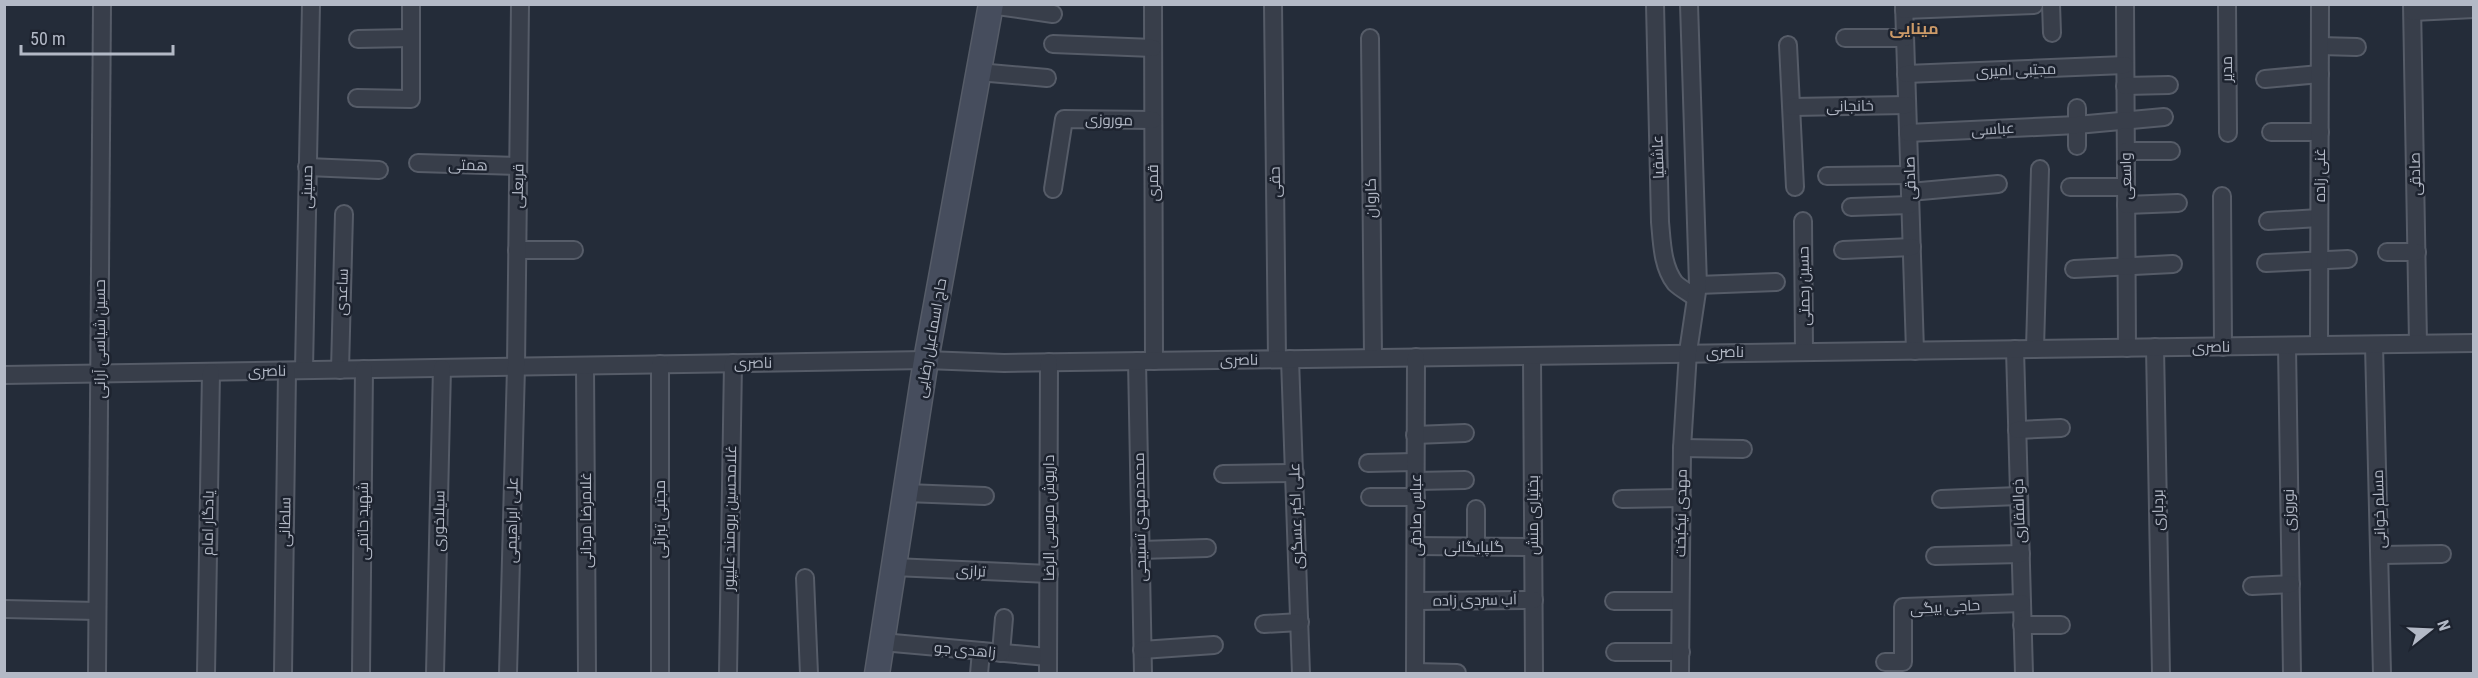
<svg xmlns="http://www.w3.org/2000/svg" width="2478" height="678" font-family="'Roboto Condensed',Cairo,sans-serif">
<rect width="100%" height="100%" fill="#242c39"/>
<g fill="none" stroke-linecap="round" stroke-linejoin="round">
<!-- minor casing -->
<g stroke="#565c68" stroke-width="20">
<g id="minor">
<path d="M1153 4 1154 361"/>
<path d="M1273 4 1277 359"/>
<path d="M1655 4 1660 222C1662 242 1662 266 1675 283 1680 288 1689 293 1695 297"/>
<path d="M1904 4 1915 351"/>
<path d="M2051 4 2052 33"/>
<path d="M2125 4 2127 348"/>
<path d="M2227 4 2228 133"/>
<path d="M2412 4 2418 343"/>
<path d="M990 5 1053 14"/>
<path d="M1904 10 2034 5"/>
<path d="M2413 12 2474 9"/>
<path d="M1370 38 1373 358"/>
<path d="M1845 38H1905"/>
<path d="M358 39 411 38"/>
<path d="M1053 44 1153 48"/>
<path d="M1788 45 1795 187"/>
<path d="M2320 46 2357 47"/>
<path d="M978 72 1047 78"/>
<path d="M1906 74 2125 65"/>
<path d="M2265 79 2320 74"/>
<path d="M2125 86 2169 85"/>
<path d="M357 98 411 99V4"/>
<path d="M1792 107 1907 105"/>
<path d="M2077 108V146"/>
<path d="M2271 132H2320"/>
<path d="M1908 133 2077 125 2164 117"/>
<path d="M2126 151H2171"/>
<path d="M418 163 518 166"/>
<path d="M307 167 379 170"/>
<path d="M1827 176 1909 175"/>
<path d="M2070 187H2126"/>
<path d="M1053 189 1064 119 1153 120"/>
<path d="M1910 192 1998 184"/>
<path d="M2222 196 2223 347"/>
<path d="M2126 205 2178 203"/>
<path d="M1851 207 1910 205"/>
<path d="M1803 221 1804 352"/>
<path d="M2268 221 2319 218"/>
<path d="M517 250H574"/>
<path d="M1843 250 1912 247"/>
<path d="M2387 252H2417"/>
<path d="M2266 263 2348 259"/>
<path d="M2074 269 2173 264"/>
<path d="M1698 285 1776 282"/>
<path d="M2319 345 2320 4"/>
<path d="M2374 345 2382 674"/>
<path d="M2287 346 2292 674"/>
<path d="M2155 347 2161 674"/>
<path d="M2015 349 2024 674"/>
<path d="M2035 349 2040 169"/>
<path d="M1532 356 1534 674"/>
<path d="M1290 359 1301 674"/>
<path d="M1137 361 1143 674"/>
<path d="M585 366 587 674"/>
<path d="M304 370 311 4"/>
<path d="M340 370 344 214"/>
<path d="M4 375 926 360 1004 363 2474 343"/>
<path d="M2017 430 2061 428"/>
<path d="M1415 435 1465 433"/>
<path d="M1682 448 1743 449"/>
<path d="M1368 463 1415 462"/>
<path d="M1223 474 1295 473"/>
<path d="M1416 481 1465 480"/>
<path d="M906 493 985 496"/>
<path d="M1370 497H1416"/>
<path d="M1622 499 1682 498"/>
<path d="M1941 499 2019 496"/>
<path d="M1416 546 1533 547"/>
<path d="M1476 547V509"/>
<path d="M1140 550 1207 548"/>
<path d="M2381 555 2442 554"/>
<path d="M1935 556 2021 554"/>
<path d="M894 567 1049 574"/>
<path d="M805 578 809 674"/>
<path d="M2252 586 2291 584"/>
<path d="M1416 601 1534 600"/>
<path d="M1614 601H1680"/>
<path d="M4 609 97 611"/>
<path d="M1264 624 1300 622"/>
<path d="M2022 625H2061"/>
<path d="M882 642 1048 657"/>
<path d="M1142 650 1214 645"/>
<path d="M1615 652H1681"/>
<path d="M1001 653 1004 618"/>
<path d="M1885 662H1903V607L2022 603"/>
<path d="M1415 672 1457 673"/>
<path d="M97 674 102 4"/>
<path d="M206 674 211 372"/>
<path d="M283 674 287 371"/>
<path d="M361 674 364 369"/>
<path d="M435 674 442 368"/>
<path d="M508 674 516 367 520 4"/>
<path d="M660 674V364"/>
<path d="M728 674 733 363"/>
<path d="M979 674 981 651"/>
<path d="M1048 674 1049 362"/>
<path d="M1415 674 1416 357"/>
<path d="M1680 674 1682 448 1688 352 1698 285 1689 4"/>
</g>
</g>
<!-- secondary casing -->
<g stroke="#565c68" stroke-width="27">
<path id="secondary" d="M877 674 926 360 991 4"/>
</g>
<!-- minor -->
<use href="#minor" stroke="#383e4a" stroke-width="16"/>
<!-- secondary -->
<use href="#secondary" stroke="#464d5d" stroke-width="24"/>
</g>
<g text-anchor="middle" stroke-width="5" stroke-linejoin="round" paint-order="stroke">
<!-- street labels -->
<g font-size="15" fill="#b3b9c6" stroke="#1d232f">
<text transform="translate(2227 69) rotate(-90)" y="5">مدیر</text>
<text transform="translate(2016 70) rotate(-2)" y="5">مجتبی امیری</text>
<text transform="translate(1850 106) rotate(-1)" y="5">خانجانی</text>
<text transform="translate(1109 120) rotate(1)" y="5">موروزی</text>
<text transform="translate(1993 129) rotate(-3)" y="5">عباسی</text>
<text transform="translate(1658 157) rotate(-92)" y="5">عاشقیا</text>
<text transform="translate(468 165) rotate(1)" y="5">همتی</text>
<text transform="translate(2415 174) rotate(-91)" y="5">صادقی</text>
<text transform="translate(2320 175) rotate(-90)" y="5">غنی زاده</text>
<text transform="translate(2126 176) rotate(-91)" y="5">واسعی</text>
<text transform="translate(1910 178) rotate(-92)" y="5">صادقی</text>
<text transform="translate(1275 182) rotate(-91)" y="5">حقی</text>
<text transform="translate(1153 183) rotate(-90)" y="5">قمری</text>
<text transform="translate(518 186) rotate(-89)" y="5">قربعلی</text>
<text transform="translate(307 187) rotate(-89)" y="5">حسینی</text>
<text transform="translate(1371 198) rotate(-91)" y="5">کاروان</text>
<text transform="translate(1804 286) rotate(-91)" y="5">حسین رحمتی</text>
<text transform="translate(342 292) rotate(-88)" y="5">ساعدی</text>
<text transform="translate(931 338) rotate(-80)" y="5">حاج اسماعیل رضایی</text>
<text transform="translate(100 339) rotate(-90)" y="5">حسین شیاسی آرانی</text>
<text transform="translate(2211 347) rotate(-1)" y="5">ناصری</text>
<text x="1725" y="357">ناصری</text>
<text transform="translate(1239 360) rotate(-1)" y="5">ناصری</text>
<text transform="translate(753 363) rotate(-1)" y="5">ناصری</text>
<text transform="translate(267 371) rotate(-1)" y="5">ناصری</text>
<text transform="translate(2379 509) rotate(-92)" y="5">مسلم خوانی</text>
<text transform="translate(2158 510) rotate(-91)" y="5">بردباری</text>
<text transform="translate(2289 510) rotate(-91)" y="5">نوروزی</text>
<text transform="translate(2019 511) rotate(-92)" y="5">ذوالفقاری</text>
<text transform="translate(1681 513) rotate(-89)" y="5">مهدی نیکبخت</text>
<text transform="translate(1416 515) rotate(-90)" y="5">عباس صادقی</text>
<text transform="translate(1533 515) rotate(-90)" y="5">بختیاری منش</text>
<text transform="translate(1296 516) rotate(-92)" y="5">علی اکبر عسگری</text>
<text transform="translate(1140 517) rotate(-91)" y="5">محمدمهدی تسبیحی</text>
<text transform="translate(730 518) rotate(-89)" y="5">غلامحسین برومند علیپور</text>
<text transform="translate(1049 518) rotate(-90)" y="5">داریوش موسی الرضا</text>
<text transform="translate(660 519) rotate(-90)" y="5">مجتبی تبرائی</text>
<text transform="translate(512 520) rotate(-89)" y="5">علی ابراهیمی</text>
<text transform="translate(586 520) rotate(-90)" y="5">غلامرضا مردانی</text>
<text transform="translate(363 521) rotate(-90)" y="5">شهید حاتمی</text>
<text transform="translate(439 521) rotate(-89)" y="5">سیلاخوری</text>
<text transform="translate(285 522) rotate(-89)" y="5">سلطانی</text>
<text transform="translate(208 523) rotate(-89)" y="5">یادگار امام</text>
<text x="1474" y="552">گلپایگانی</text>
<text transform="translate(971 571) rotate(2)" y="5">ترازی</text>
<text transform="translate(1475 600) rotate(-1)" y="5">آب سردی زاده</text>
<text transform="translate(1945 607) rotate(-3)" y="5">حاجی بیگی</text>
<text transform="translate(965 650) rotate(5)" y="5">زاهدی جو</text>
</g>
<!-- neighbourhood labels -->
<g font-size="16" font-weight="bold" fill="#cc9a68" stroke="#1d232f">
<text x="1914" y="34">مینایی</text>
</g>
</g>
<!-- border -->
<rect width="2478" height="678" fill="none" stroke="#b3b9c6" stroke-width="12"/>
<!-- north arrow -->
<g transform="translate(2430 630) rotate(72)" stroke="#1d232f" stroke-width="4.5" paint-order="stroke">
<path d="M0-4.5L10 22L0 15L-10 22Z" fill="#b3b9c6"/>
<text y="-9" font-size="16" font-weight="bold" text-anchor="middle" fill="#b3b9c6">N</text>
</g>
<!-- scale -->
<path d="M21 45v9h152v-9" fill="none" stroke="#b3b9c6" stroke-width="3"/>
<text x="30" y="45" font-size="18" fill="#b3b9c6" stroke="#1d232f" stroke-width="4.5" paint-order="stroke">50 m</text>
</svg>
